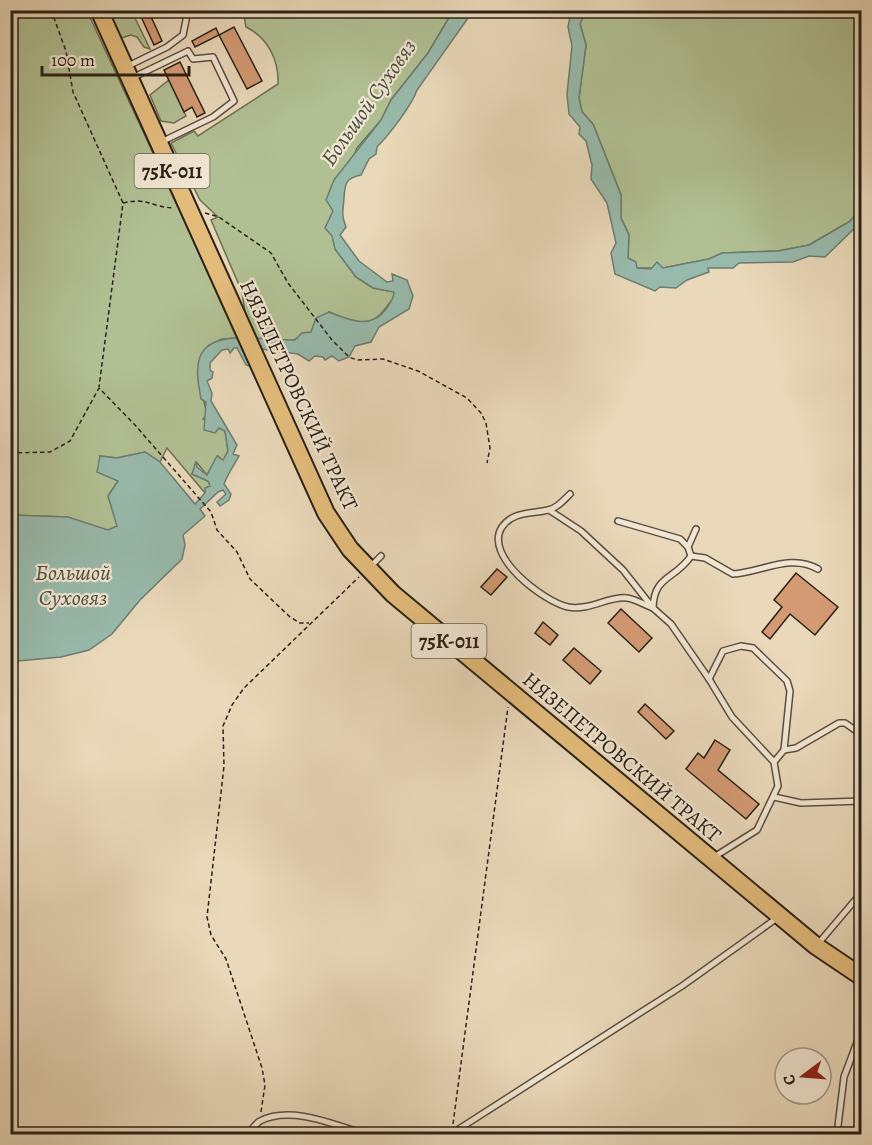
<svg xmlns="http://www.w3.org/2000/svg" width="872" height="1145" font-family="Alegreya,serif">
<rect width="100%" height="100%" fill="#e9d8b9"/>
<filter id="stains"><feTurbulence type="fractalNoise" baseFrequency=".00333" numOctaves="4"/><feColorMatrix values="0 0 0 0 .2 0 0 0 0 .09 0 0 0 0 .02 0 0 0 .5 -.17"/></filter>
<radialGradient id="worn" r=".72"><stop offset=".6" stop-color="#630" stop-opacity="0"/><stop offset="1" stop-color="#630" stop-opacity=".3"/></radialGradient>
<!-- green -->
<g fill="#b1c093" stroke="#6e7056" stroke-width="1.5">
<path d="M11 11H87L239 338 222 339 209 345 200 357 198 378 207 414 203 419 225 431 228 451 223 461 218 456 207 475 197 463 192 474 208 481 211 486 205 493 167 448 160 462 145 452 117 458 100 456 118 481 108 496 118 526 108 531 67 517 11 515Z"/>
<path d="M107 11H137L138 14 135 18 150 49 144 47 137 37 131 35 121 38Z"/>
<path d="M243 11H453L428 53 391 100 381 120 357 148 331 217 335 249 356 277 373 288 394 292V297C372 329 364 327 329 312L311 333C302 333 302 337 294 340 283 344 266 340 255 338L245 313 242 292 211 220 218 217 200 200 171 143 194 131 198 136 278 84C279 60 268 38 246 27Z"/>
<path d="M585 11H861L862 199 857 201 860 206 858 213 849 222 809 245 778 251 722 253 709 259 663 268H636L628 258 629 235 621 218V195L593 124 582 112 579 98 586 45 580 24Z"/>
<path d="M169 80 186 116 174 123 161 121 150 95Z"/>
</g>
<!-- water -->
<g fill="#98baac" stroke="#6c7d71" stroke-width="1.5">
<path d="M453 11H473L417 90C412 105 389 135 377 147L376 154 369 159 361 175C345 178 345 184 344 198 343 213 341 213 346 227L340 235 359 261 387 282 393 281 392 274 407 280 413 296 409 309 379 327 371 342 355 346 349 357 339 361 332 356 325 360 323 357 315 356 309 361 298 354 261 349 250 357 252 367 246 365 237 348H234L230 353 228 349 222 350 210 363V370L213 372 212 378 207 381 212 393 211 401 237 445 233 454 239 456C235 464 228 473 224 484L231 494 229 500 220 506 217 502 226 494 223 490 218 492 200 509 205 516 183 535 185 545 182 559 140 600 112 634 89 650 61 657 18 661 11 659V515L68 517 108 530 117 526 108 496 118 481 97 472 100 456 117 458 145 452 160 462 195 504 205 493V488L210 486 208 481 192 474 196 461 197 467 207 475 217 456 223 460 228 451 225 431 219 428 215 433 204 430 206 402 201 399C199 387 195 370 200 357 211 327 270 341 295 340L302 333 311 332 316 318 329 312C349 320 371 330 386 309 390 303 394 299 394 292L373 288 356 277 335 249 332 236 325 228 333 211 326 200 334 180 381 120 391 100 428 53Z"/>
<path d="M571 11H585L580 24 586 45 579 98 582 112 593 124 621 195V218L629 235 628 258 636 262 637 268 651 269 657 262 663 268 709 259 722 253 778 251 809 245 849 222 858 213 860 206 857 200 861 199V222L825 257 809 256 793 262 739 263 733 268H708L709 272 687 280 676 288 660 287 655 291 615 274 611 253 616 243 607 203 591 179 592 165 586 141 579 134 580 127 569 114 567 94 572 46 568 27Z"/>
</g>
<!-- building -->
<g fill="#d49a74" stroke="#2a2118" stroke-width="1.5">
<path d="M138 10H148L162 41 154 45Z"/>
<path d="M234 27 262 81 247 89 219 35Z"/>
<path d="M216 28 219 35 195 47 192 41Z"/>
<path d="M180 62 205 113 197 117 192 107 184 112 164 70Z"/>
<path d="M497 569 507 577 491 595 481 587Z"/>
<path d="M796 573 838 607 815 635 790 614 770 639 762 632 782 607 774 600Z"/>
<path d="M621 609 652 638 639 652 608 623Z"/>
<path d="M543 622 558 635 550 645 535 633Z"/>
<path d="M574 648 601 671 590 684 563 660Z"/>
<path d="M645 704 674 731 666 739 638 712Z"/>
<path d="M715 740 730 750 718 770 759 804 746 819 686 769 698 753 704 758Z"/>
</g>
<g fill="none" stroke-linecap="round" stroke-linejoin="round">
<!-- service casing -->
<g stroke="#5a4f40" stroke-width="8">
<g id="service">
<path d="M126 67 167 47 183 35 188 10"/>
<path d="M132 78 188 51 193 59 213 57 234 101 213 117 161 142"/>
<path d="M570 494C563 501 557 508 548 510 532 514 513 511 502 527 483 556 543 601 568 607 590 611 608 596 627 598 635 599 645 605 653 608 654 575 675 580 691 556L688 547 680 539 618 521"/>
<path d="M549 510 581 531 623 570 653 608 671 624 709 679 732 717 774 762 778 786 757 830 714 857"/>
<path d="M688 547 696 529"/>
<path d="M691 556 705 558 733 574C762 572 791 553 818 569"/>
<path d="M371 566 381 556"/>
<path d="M709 679 723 651 741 646 753 648 787 681 790 691 784 750 774 762"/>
<path d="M784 750 796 748 839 723H845L862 735"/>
<path d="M774 797 801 803 862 801"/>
<path d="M817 945 862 892"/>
<path d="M247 1134C251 1131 255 1124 260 1121 291 1105 335 1125 365 1134"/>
<path d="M451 1134 682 986 777 918"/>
<path d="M837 1134 844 1077 862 1029"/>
</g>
</g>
<!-- primary casing -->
<g stroke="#2a2118" stroke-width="20">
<path id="primary" d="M99 10 326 513 350 549 393 594 816 946 862 977"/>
</g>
<!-- path -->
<g stroke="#2a2118" stroke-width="1.5" stroke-dasharray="4.5 3" stroke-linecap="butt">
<path d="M51 10 66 51 73 92 123 203 99 387"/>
<path d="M123 203C147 197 151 207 174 208"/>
<path d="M205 213 219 217 271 253 288 283 332 340 349 357 357 360 383 359 418 371 467 398 481 413 486 423 490 448 487 463"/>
<path d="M10 453 50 452 70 441 99 388 135 425 211 512 217 530 237 552 250 579 290 617 300 623H309"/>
<path d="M261 1112 265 1085 262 1068 226 959 211 935 207 917 224 766 223 726 232 705 244 688 359 577"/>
<path d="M453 1124 508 707"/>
</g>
<!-- service -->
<use href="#service" stroke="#f1e6d2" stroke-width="5"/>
<!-- primary -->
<use href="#primary" stroke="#e4bc7c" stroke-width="16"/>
</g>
<g text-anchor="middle" stroke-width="4.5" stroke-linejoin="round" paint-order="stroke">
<!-- shield labels -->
<g fill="#f1e6d2" stroke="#665c50" stroke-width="1.5">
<rect x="134.5" y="154" width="75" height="34" rx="4.5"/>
<rect x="411.5" y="624" width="75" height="34" rx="4.5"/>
</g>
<g font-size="20" font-weight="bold" fill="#2a2118">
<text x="172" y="178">75К-011</text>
<text x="449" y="648">75К-011</text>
</g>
<!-- street labels -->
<g font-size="21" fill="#2a2118" stroke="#f1e6d2">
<text transform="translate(299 395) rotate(65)" y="7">НЯЗЕПЕТРОВСКИЙ ТРАКТ</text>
<text transform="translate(622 757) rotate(40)" y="7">НЯЗЕПЕТРОВСКИЙ ТРАКТ</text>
</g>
<!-- water labels -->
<g font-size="22" font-style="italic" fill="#4b4f44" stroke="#f1e6d2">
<text transform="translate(368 102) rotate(-55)" y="8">Большой Суховяз</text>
<text x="73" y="580">Большой<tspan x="73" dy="25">Суховяз</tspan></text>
</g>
</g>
<!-- margin -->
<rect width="872" height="1145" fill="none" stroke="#e9d8b9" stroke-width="36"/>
<rect x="12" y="12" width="848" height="1121" fill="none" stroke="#2a2118" stroke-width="3"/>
<rect x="18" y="18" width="836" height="1109" fill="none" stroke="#2a2118" stroke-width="1.5"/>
<!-- north arrow -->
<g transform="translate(803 1076) rotate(254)"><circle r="28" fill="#f1e6d2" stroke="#a19788" stroke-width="1.5"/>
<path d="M0-4.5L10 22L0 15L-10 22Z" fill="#8f2418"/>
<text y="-9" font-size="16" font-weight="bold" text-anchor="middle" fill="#2a2118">С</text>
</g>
<!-- scale -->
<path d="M42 66v9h147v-9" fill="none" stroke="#2a2118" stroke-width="3"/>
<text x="51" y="66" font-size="18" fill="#2a2118" stroke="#f1e6d2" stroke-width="4.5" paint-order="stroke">100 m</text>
<rect width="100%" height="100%" filter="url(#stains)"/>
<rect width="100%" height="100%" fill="url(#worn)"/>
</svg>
